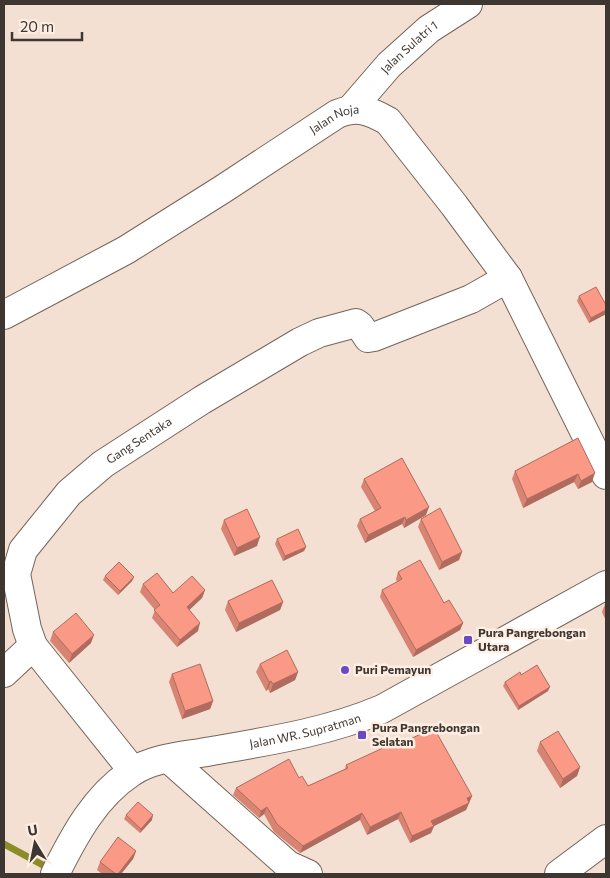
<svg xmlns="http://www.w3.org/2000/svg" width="610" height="878" font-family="Commissioner,sans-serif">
<rect width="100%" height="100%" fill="#f3e0d3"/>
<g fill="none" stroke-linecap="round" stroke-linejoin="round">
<!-- stream -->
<path stroke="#8b8c27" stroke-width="7" d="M4 844 52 870"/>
<!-- minor casing -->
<g stroke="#746458" stroke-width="30">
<g id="minor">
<path id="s1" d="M351 109 389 65 429 29 468 4"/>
<path id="s2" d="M4 315 126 250 223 189 337 114C358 106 368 110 388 121L454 205 508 278 606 475"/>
<path d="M4 673 33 646"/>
<path d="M169 759 288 865 308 874"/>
<path id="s3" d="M133 771 33 646 27 629 16 574 23 550 69 493 103 464 202 400 300 342 319 333 356 323 360 326 368 338 374 337 471 299 508 278"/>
<path d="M559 874 606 839"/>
</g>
</g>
<!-- major casing -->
<g stroke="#746458" stroke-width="30">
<g id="major">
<path id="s4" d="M55 874C74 836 95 796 132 772 154 757 186 756 212 751 269 741 328 732 382 709L606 585"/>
</g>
</g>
<!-- minor -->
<use href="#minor" stroke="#fff" stroke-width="28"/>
<!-- major -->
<use href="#major" stroke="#fff" stroke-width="28"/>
</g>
<!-- wall -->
<g fill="#d78472">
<path d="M579 296 606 305V314L589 323 577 301Z"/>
<path d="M578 438 592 482 578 489 574 482 523 508 512 479 515 471Z"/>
<path d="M364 479 426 515 404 528 402 524 365 543 357 526 360 519 375 511 361 487Z"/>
<path d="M421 519 462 552 459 560 439 570 418 527Z"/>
<path d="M224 520 257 546 234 556 221 529Z"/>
<path d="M277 539 306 547 304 551 283 561 275 544Z"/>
<path d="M398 572 444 603 463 623 460 630 413 657 380 597 382 590 397 582 396 579Z"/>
<path d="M105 576 134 577 132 581 118 595 103 580Z"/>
<path d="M143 584 173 593 205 590 202 598 189 610 198 631 177 647 152 618 155 610 140 592Z"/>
<path d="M228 601 283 602 280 610 236 632 225 610Z"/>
<path d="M606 603V621L602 612 605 604Z"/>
<path d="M53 632 91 643 69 663 50 641Z"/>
<path d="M260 664 298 672 295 680 270 693 268 689 266 691 256 672Z"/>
<path d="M172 674 213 701 210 709 182 719 169 682Z"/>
<path d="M521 675 548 691 518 710 503 686 505 682Z"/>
<path d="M540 742 580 767 577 776 560 788 537 751Z"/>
<path d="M397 745 472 796 466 810 434 826 431 833 410 843 398 819 367 835 360 820 300 853 274 832 264 814 259 818 233 795 236 788 308 786 345 769 346 765Z"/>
<path d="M126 815 152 820 140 833 124 819Z"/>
<path d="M136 851 133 859 121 874H102L97 870 100 862Z"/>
</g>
<!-- shaded-wall -->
<g fill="#af6b5d">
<path d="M606 310V314L589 323 591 318Z"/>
<path d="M595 473 592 482 578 489 581 481Z"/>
<path d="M578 474 574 482 523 508 527 499Z"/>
<path d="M429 507 426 515 404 528 406 520Z"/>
<path d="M405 517 402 524 365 543 368 535Z"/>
<path d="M260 537 257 546 234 556 237 548Z"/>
<path d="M306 547 304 551 283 561 285 556Z"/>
<path d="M462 552 459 560 439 570 442 562Z"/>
<path d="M134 577 132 581 118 595 120 591Z"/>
<path d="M205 590 202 598 184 615 187 607Z"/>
<path d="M283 602 280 610 236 632 239 623Z"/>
<path d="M200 623 198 631 177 647 180 640Z"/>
<path d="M463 623 460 630 413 657 416 650Z"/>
<path d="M94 635 91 643 69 663 72 654Z"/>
<path d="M298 672 295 680 270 693 273 684Z"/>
<path d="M271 681 268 689 266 691 269 682Z"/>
<path d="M550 687 548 691 518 710 519 706Z"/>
<path d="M213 701 210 709 182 719 185 711Z"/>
<path d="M580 767 577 776 560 788 563 779Z"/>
<path d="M472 796 469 803 467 798Z"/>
<path d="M469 803 466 810 434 826 431 833 410 843 412 836 431 821Z"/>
<path d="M267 807 264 814 259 818 261 811Z"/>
<path d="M401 812 398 819 367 835 370 827Z"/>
<path d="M362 813 360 820 300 853 303 846Z"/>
<path d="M153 815 152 820 140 833 141 829Z"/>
<path d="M136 851 133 859 121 874H118Z"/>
</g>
<!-- building -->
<g fill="#fa9985" stroke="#af6b5d">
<path d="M596 287 606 305V310L591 318 579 296Z"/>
<path d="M578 438 595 473 581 481 578 474 527 499 515 471Z"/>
<path d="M402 458 429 507 406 520 405 517 368 535 360 519 381 508 364 479Z"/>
<path d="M440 508 462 552 442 562 421 519Z"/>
<path d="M247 509 260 537 237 548 224 520Z"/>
<path d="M298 529 306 547 285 556 277 539Z"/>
<path d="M420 560 444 603 449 600 463 623 416 650 382 590 402 579 398 572Z"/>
<path d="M119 562 134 577 120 591 105 576Z"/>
<path d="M157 573 173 593 192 576 205 590 187 607 200 623 180 640 154 610 160 605 143 584Z"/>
<path d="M272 580 283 602 239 623 228 601Z"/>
<path d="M76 613 94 635 72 654 53 632Z"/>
<path d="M287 650 298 672 273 684 271 681 269 682 260 664Z"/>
<path d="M200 664 213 701 185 711 172 674Z"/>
<path d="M537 665 550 687 519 706 505 682 520 672 521 675Z"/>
<path d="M434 728 472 796 467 798 469 803 431 821 434 826 412 836 401 812 370 827 362 813 303 846 277 824 267 807 261 811 236 788 289 759 299 778 302 776 308 786 348 768 346 765 396 742 397 745Z"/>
<path d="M558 731 580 767 563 779 540 742Z"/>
<path d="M138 802 153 815 141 829 126 815Z"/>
<path d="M118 837 136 851 118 874H116L100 862Z"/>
</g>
<!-- markers -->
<g fill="#684bc4" stroke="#feeee3" stroke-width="2">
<rect x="463" y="635" width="10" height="10" rx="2.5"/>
<circle cx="345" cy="670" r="5"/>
<rect x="357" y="730" width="10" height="10" rx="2.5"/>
</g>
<g text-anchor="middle" stroke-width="5" stroke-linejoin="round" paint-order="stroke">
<!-- street labels -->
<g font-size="12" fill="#3e3731" stroke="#feeee3">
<text dy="4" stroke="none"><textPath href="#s1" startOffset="85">Jalan Sulatri 1</textPath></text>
<text dy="4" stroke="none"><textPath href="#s2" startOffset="385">Jalan Noja</textPath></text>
<text dy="4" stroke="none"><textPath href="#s3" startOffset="420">Gang Sentaka</textPath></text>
<text dy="4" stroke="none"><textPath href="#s4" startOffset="308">Jalan WR. Supratman</textPath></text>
</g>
<!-- poi labels -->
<g font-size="12" font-weight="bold" fill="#3e3731" stroke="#feeee3" text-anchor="start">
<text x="478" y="637">Pura Pangrebongan<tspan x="478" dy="14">Utara</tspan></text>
<text x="355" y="674">Puri Pemayun</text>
<text x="372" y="732">Pura Pangrebongan<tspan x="372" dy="14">Selatan</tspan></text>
</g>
</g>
<!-- border -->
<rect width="610" height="878" fill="none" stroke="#3e3731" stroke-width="10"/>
<!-- north arrow -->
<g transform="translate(35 843) rotate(350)" stroke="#feeee3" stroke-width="4" paint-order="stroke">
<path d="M0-4L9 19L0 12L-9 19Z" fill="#3e3731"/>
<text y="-8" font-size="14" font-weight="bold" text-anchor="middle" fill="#3e3731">U</text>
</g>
<!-- scale -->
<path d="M12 32v8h70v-8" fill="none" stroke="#3e3731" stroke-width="2.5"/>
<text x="20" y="32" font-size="15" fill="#3e3731" stroke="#feeee3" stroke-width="4" paint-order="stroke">20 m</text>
</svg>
